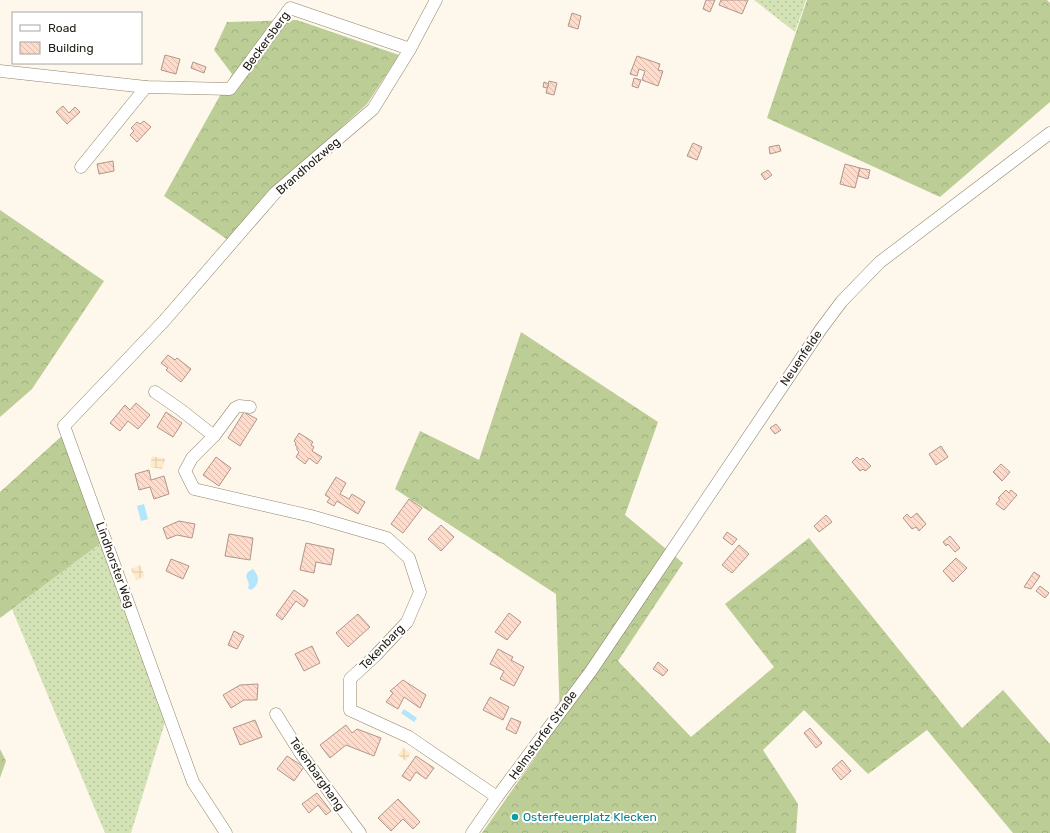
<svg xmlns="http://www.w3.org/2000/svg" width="1050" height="833" font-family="Rubik,sans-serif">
<defs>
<pattern id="industrial-grid" width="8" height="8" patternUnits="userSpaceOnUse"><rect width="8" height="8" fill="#ffebca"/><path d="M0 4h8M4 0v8" fill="none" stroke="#dac9ad"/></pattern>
<pattern id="grass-dots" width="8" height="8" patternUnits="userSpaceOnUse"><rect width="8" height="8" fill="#d4e3b5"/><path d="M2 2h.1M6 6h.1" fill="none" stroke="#b6c29b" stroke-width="1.8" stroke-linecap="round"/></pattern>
<pattern id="forest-crowns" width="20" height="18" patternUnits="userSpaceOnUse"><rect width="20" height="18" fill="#bccd96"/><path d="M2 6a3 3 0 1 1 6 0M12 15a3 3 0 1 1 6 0" fill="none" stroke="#a1b081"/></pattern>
<pattern id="building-back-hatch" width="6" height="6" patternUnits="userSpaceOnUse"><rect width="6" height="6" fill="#fedbcb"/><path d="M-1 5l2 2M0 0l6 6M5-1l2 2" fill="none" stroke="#dabcae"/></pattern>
</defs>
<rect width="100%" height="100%" fill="#fdf7ec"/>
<!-- industrial -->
<g fill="url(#industrial-grid)">
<path d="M152 456 165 459 162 469 150 467Z"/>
<path d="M140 565 145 576 136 580 131 569Z"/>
<path d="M403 748 411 753 406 761 398 755Z"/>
</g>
<!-- grass -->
<g fill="url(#grass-dots)">
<path d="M754 0H806L795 32Z"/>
<path d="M101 543 165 722 131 833H105L12 609Z"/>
</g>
<!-- forest -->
<g fill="url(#forest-crowns)">
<path d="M807 0H1047L1050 3V102L940 197 767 118Z"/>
<path d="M297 20 399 55 367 104 277 186 228 240 164 196 232 74 214 50 227 22Z"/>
<path d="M0 210 104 281 32 389 0 417Z"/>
<path d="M521 332 658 422 625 515 683 563 618 661 691 737 774 667 725 604 809 538 962 728 1003 690 1050 744V833H1013L927 730 868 774 804 710 763 750 798 804 796 833H482L560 722 556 594 395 489 420 431 479 460Z"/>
<path d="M64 434 101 543 0 618V492Z"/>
<path d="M0 749 6 761 0 778Z"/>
</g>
<!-- water -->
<g fill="#b3e5fd">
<path d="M144 504 148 519 141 521 137 506Z"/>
<path d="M253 569C260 577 260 584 251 590L248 588 249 584 246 576 248 572Z"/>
<path d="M404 709 417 718 414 722 401 713Z"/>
</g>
<!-- building -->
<g fill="url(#building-back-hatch)" stroke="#b29689">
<path d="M706 0H715L710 12 703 9Z"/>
<path d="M721 0H748L742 14 719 5Z"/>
<path d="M572 13 581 16 578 29 568 26Z"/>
<path d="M165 55 180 59 176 74 161 70Z"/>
<path d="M637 56 660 64 658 70 663 71 658 86 642 80 645 71 639 69 637 76 630 74Z"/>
<path d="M193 62 206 67 204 73 191 68Z"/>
<path d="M634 78 641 80 638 88 632 86Z"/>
<path d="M549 81 557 83 554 95 546 93Z"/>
<path d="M544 82 549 84 547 88 543 87Z"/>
<path d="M63 106 69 113 75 107 80 112 67 124 56 112Z"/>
<path d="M144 121 151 127 137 142 130 135 134 131 131 128 137 122 140 124Z"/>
<path d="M693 143 702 147 697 160 687 156Z"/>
<path d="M779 145 781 151 770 154 769 147Z"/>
<path d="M113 161 114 171 99 174 97 164Z"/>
<path d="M845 164 860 168 855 188 840 184Z"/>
<path d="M860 168 870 170 868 179 858 176Z"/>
<path d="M768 170 772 175 765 180 761 174Z"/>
<path d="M168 355 175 360 177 358 191 369 181 382 166 370 168 368 161 363Z"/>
<path d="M136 403 150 415 138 429 128 421 120 431 110 423 125 405 130 410Z"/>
<path d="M166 412 182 423 173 437 157 427Z"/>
<path d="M244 412 257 419 240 446 228 438Z"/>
<path d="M776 424 781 430 775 434 770 428Z"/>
<path d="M299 433 313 442 311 445 314 447 312 451 322 457 317 464 309 458 305 464 296 457 299 452 297 450V446L295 445 296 443 294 441Z"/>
<path d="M941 446 948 457 936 465 929 454Z"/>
<path d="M216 457 231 468 219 486 203 475Z"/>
<path d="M857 457 860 460 863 458 871 466 865 471 863 469 860 471 852 462Z"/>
<path d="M1001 464 1010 472 1002 481 993 472Z"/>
<path d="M149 470 151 480 164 476 169 494 154 499 150 487 139 490 135 474Z"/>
<path d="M336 477 346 483 340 494 349 499 352 494 365 502 358 514 337 501 334 506 327 502 330 498 325 495Z"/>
<path d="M1006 490 1009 493 1011 490 1017 495 1004 510 996 504 1000 499 998 498Z"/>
<path d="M409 499 422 508 403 533 391 524Z"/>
<path d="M917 513 926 524 919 531 916 527 912 529 903 518 907 514 911 518Z"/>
<path d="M826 515 832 522 819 532 814 526Z"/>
<path d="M179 521 195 524 192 538 177 535 167 539 163 528Z"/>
<path d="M441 525 454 537 441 551 428 539Z"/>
<path d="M727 532 737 539 732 545 723 538Z"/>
<path d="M229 534 253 538 250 560 225 556Z"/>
<path d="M950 536 960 548 955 552 948 544 946 546 943 542Z"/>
<path d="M306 543 334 549 331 565 316 562 314 573 300 570Z"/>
<path d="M739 545 749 554 732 573 722 565Z"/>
<path d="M956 558 967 568 953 582 943 571Z"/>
<path d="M171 559 189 566 183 579 166 571Z"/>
<path d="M1034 572 1040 576 1031 589 1024 587Z"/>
<path d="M1040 586 1049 593 1045 598 1036 591Z"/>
<path d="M294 590 308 600 304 607 296 601 282 620 276 615Z"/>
<path d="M509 613 521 622 507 640 495 632Z"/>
<path d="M358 614 370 627 348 647 336 633Z"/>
<path d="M234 631 244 636 237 649 228 645Z"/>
<path d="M312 646 320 663 304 671 295 654Z"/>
<path d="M498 649 513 657 511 660 524 667 514 686 500 679 504 671 490 664Z"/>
<path d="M658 662 668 670 663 676 653 669Z"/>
<path d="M403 680 426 695 420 708 404 697 398 709 386 702 393 693 390 691Z"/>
<path d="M258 684 257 700H244L231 708 223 695 240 685Z"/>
<path d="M490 697 509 707 503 720 483 710Z"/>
<path d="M511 718 521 722 516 734 506 729Z"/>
<path d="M255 720 262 737 240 745 233 728Z"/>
<path d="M346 725 352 733 357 729 381 738 374 756 346 745 330 758 320 745Z"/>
<path d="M810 728 822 743 816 748 804 733Z"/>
<path d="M287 756 304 767 294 781 277 769Z"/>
<path d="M416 756 434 768 426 779 416 772 410 781 402 776Z"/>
<path d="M842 760 851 771 841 780 832 769Z"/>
<path d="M317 793 331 811 326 815 318 805 309 813 302 804Z"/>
<path d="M398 799 420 822 413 829 403 819 391 831 378 818Z"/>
</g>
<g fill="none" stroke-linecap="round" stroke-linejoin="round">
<!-- minor casing -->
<g stroke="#91836b" stroke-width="13">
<g id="minor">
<path d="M0 71 146 87 230 89 290 8 410 49"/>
<path d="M81 167 146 87"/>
<path d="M155 392 181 410 214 436"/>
<path d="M250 407 239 406 235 408 214 436 192 458 185 471 194 489 311 516 387 538 409 558 420 592 407 622 376 655 350 679V710L409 737 497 797"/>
<path d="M276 714 301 754 360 833"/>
<path d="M226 833 193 782 64 426 164 321 275 193 373 109 410 49 436 0"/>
<path d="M472 833 497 797 591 671 821 329 842 301 880 262 1050 133"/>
</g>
</g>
<!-- minor -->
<use href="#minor" stroke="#fff" stroke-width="12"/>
</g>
<!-- markers -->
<circle fill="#0f9aa8" stroke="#fff" stroke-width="1.5" cx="515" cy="817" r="4"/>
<g text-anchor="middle" stroke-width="4" stroke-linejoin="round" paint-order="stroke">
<!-- street labels -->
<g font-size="12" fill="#262117" stroke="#fff">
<text transform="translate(266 41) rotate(-54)" y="4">Beckersberg</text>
<text transform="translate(308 166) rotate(-41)" y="4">Brandholzweg</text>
<text transform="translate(801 358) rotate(-56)" y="4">Neuenfelde</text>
<text transform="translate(115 565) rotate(70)" y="4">Lindhorster Weg</text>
<text transform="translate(382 647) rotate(-46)" y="4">Tekenbarg</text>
<text transform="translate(543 735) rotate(-54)" y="4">Helmstorfer Straße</text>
<text transform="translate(317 774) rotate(55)" y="4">Tekenbarghang</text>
</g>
<!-- culture labels -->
<g font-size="12" fill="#0d838f" stroke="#fff" text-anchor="start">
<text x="523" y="821">Osterfeuerplatz Klecken</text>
</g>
</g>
<!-- legend -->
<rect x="12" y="12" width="130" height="52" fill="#ffffff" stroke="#a8a6a2"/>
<rect x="20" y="25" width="20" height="6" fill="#ffffff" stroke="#a8a6a2"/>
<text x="48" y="32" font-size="12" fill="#262117">Road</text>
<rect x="20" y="42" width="20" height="12" fill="url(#building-back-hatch)" stroke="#a8a6a2"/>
<text x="48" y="52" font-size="12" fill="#262117">Building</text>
</svg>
